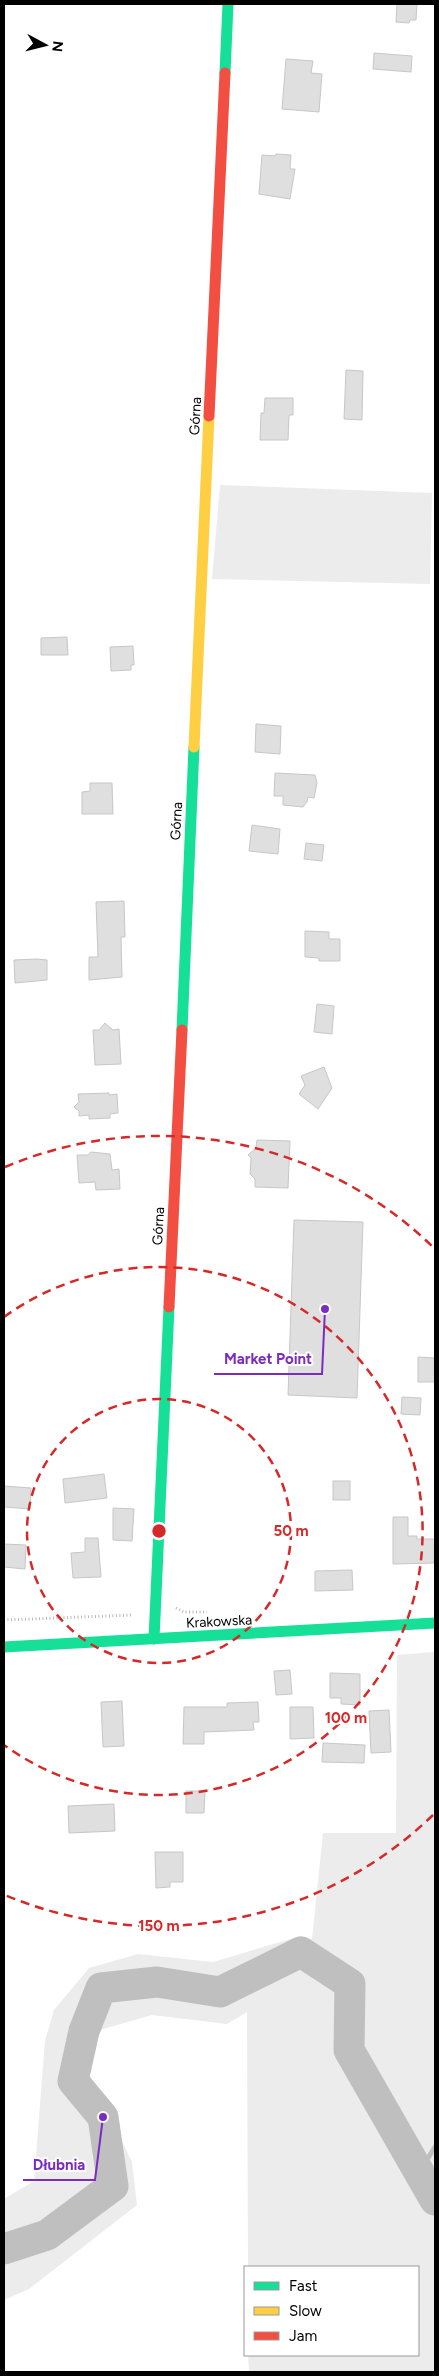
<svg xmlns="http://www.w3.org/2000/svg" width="439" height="2376" font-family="Figtree,sans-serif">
<rect width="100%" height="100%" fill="#fff"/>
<!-- green -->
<g fill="#ececec">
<path d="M220 485 432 493 430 584 212 579Z"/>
<path d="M435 1652V2372H249L248 2355H418V2267H248L247 2012 227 2024 152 2015 96 2031 89 2073 132 2162 137 2205 29 2289 4 2300V2199L34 2181 45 2041 54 2010 89 1968 138 1954 213 1962 297 1937 312 1939 323 1833H396L397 1655Z"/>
</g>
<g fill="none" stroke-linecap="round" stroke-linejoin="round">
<!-- stream -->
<path stroke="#bfbfbf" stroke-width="5" d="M419 2172 435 2147"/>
<!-- river -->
<path stroke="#bfbfbf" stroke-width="31" d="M4 2249 47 2235 113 2186 103 2117 73 2081 84 2031 101 1988 157 1982 220 1992 301 1952 350 1984 349 2050 435 2200"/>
</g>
<!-- building -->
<g fill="#dfdfdf" stroke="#c7c7c7">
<path d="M397 4H417L416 20H410L409 23 396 22Z"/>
<path d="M374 53 412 56 411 72 373 69Z"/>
<path d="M286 59 313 61 311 73 322 74 319 112 282 109Z"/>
<path d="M276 154 291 155 290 169H295L290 199 259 194 262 155 275 156Z"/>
<path d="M346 370 363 371 362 420 344 419Z"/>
<path d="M265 398H293V415H289L288 440H260L261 413H264Z"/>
<path d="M67 637 68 655H41V638Z"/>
<path d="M133 646 134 665H131V670L111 671 110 647Z"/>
<path d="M256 724 281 726 280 754 255 752Z"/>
<path d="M275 773 315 775 317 783 314 798 308 797 307 802 303 807 283 805V796H274Z"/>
<path d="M90 783H112L113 814H82V792L90 791Z"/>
<path d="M252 825 280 829 278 854 249 851Z"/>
<path d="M306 843 324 845 322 861 304 859Z"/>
<path d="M124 901 125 937H121L122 977 89 980V957H98L96 902Z"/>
<path d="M305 931 329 932V939H340V961H319V958L305 957Z"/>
<path d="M37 959 47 960V980L15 983 14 960Z"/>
<path d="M317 1004 334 1006 332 1034 314 1032Z"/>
<path d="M105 1023 113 1030 119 1029 121 1064 95 1065 93 1030H99Z"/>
<path d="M324 1067 332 1088 318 1109 299 1094 305 1085 301 1076Z"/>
<path d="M109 1093V1095L117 1094 118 1113 110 1114V1118L89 1119V1115L79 1116V1111L74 1107 79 1102 78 1094Z"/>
<path d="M257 1140 290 1141 288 1188 255 1187V1179L250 1174 251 1158 248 1155 256 1148Z"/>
<path d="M91 1152 110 1154 112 1170 119 1169 120 1189 96 1190 95 1182 79 1183 77 1155H88Z"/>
<path d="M294 1220 363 1222 357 1398 288 1395Z"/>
<path d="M418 1357 435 1358V1382H418Z"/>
<path d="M402 1397 421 1398 420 1415 401 1414Z"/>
<path d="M104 1474 107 1498 65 1503 63 1479Z"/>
<rect x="333" y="1481" width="17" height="19"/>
<path d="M4 1486 31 1488 30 1509 4 1507Z"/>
<path d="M113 1508 134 1509 132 1541 113 1540Z"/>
<path d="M393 1517H408V1536H417V1539H435V1563L393 1564Z"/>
<path d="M85 1538H98L101 1577 73 1578 71 1553 85 1552Z"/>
<path d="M4 1544 26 1545 25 1569 4 1567Z"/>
<path d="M352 1570 353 1590 315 1591V1571Z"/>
<path d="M290 1670 292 1694 276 1695 274 1671Z"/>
<path d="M330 1673 360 1674V1705L341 1704V1698H330Z"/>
<path d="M122 1701 124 1746 103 1747 101 1702Z"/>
<path d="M258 1702 259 1722H253L254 1730 204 1732V1744H183L184 1707H227V1703Z"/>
<path d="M290 1707H313L314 1738 290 1739Z"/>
<path d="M389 1710 391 1752 371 1753 369 1711Z"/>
<path d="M323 1743 365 1745 364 1763 322 1762Z"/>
<path d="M186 1791H205L204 1813H186Z"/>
<path d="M114 1804 115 1831 69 1833 68 1806Z"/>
<path d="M155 1852H183V1882H170V1887L156 1888Z"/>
</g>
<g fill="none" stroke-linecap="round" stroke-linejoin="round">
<!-- path -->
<g stroke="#b9b9b9" stroke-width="3" stroke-dasharray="1 2.5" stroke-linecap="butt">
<path d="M176 1608 184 1612H207"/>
<path d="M4 1620 133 1615"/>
</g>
<!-- fast -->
<g stroke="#16e098" stroke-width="11">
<path d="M225 73 228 4"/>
<path d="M182 1030 194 747"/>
<path d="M154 1639 169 1307"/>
<path d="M4 1647 435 1623"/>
</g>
<!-- slow -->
<path stroke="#ffcf43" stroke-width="11" d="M194 747 209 416"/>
<!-- jam -->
<g stroke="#f24e42" stroke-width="11">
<path d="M209 416 225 73"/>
<path d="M169 1307 182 1030"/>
</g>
</g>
<!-- distance rings -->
<g fill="none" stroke="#d62828" stroke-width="2.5" stroke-dasharray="9 6">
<circle cx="159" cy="1531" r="132"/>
<path d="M4 1317A264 264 0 1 1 4 1745"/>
<path d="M433 1815A395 395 0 0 1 5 1895M5 1167A395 395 0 0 1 433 1247"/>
</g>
<g text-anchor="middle" stroke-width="4" stroke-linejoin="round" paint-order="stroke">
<!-- street labels -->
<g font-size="14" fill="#000" stroke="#fff">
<text transform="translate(195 416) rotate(-87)" y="5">Górna</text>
<text transform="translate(176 821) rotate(-87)" y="5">Górna</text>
<text transform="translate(158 1226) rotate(-87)" y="5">Górna</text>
<text transform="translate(219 1621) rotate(-3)" y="5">Krakowska</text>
</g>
</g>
<circle cx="159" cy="1531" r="8" fill="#d62828" stroke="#fff" stroke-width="2.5"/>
<g font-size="15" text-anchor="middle" font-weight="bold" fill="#d62828" stroke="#fff" stroke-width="4" stroke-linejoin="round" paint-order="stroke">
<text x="291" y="1536">50 m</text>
<text x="346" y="1723">100 m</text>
<text x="159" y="1931">150 m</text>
</g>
<!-- callouts -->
<path fill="none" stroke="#7b2cbf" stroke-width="2" d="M325 1309L322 1374H214M103 2117L95 2180H23"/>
<g fill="#7b2cbf" stroke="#fff" stroke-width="2">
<circle cx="325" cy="1309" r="5"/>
<circle cx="103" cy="2117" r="5"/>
</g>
<g font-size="15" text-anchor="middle" font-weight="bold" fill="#7b2cbf" stroke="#fff" stroke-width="4" stroke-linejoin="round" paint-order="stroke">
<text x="268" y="1364">Market Point</text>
<text x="59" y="2170">Dłubnia</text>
</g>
<!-- border -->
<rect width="439" height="2376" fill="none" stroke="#000000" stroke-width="10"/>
<!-- legend -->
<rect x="244" y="2266" width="175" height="90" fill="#ffffff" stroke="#999999"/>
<rect x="254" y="2282" width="25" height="8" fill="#16e098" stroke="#999999"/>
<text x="289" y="2291" font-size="15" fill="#000000">Fast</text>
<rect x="254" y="2307" width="25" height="8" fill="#ffcf43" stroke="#999999"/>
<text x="289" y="2316" font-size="15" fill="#000000">Slow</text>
<rect x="254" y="2332" width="25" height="8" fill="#f24e42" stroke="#999999"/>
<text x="289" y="2341" font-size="15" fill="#000000">Jam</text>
<!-- north arrow -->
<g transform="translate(45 45) rotate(97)" stroke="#ffffff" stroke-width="4" paint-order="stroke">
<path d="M0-4L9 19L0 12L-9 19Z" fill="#000000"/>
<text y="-8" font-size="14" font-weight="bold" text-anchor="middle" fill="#000000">N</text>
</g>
</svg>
